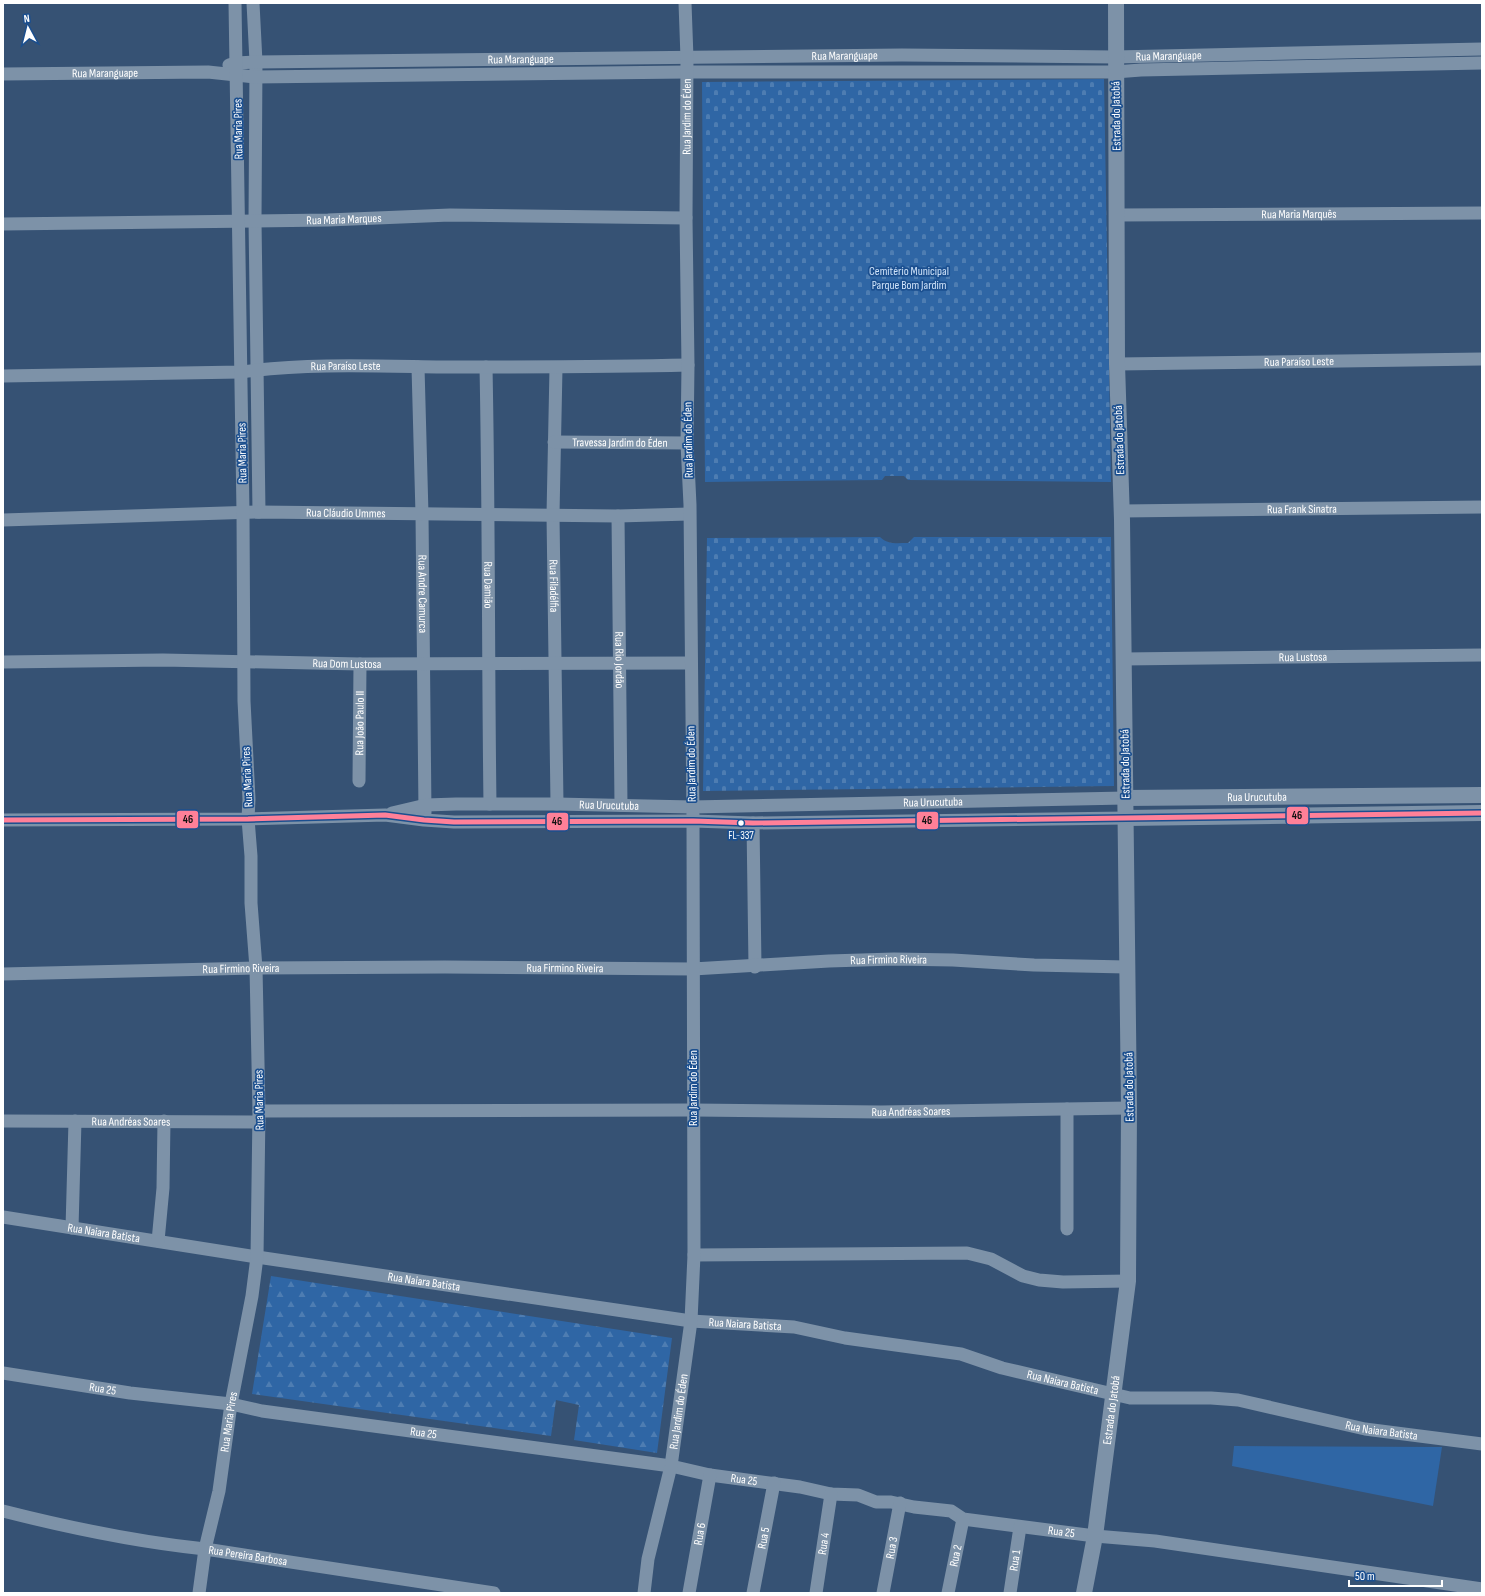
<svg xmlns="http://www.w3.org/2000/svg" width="1485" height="1596" font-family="'Sofia Sans Condensed',sans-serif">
<defs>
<pattern id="forest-firs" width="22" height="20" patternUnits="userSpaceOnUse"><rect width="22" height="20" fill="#2f66a5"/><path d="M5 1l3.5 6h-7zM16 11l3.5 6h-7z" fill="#4e7db2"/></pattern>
<pattern id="cemetery-stones" width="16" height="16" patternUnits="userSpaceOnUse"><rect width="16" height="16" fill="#2f66a5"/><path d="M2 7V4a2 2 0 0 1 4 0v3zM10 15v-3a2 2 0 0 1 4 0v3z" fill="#4e7db2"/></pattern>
</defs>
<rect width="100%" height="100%" fill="#365274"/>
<!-- green -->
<path fill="#2f66a5" d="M1234 1446 1442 1447 1433 1506 1232 1466Z"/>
<!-- forest -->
<path fill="url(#forest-firs)" d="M271 1276 672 1338 657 1453 574 1440 579 1405 556 1400 551 1436 252 1394Z"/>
<!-- cemetery -->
<g fill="url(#cemetery-stones)">
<path d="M1104 79 1111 482 908 480 904 476H885L882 480 705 482 702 82Z"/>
<path d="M880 537C888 545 897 543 908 543L914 537H1111L1114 786 703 791 707 538Z"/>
</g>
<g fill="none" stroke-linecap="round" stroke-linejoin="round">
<!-- minor -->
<g stroke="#7d92a8" stroke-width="13">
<path d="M253 3 256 62 255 220 259 512"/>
<path id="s1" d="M229 65 236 63 256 62 902 55 1115 57 1482 49"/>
<path id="s2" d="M3 74 208 72 255 77 687 72H1115L1141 70 1482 63"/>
<path id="s3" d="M1117 215 1482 213"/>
<path id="s4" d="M3 224 328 220 450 215 686 218"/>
<path id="s5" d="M1117 364 1482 359"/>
<path id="s6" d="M418 367 422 514 425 813"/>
<path id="s7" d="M486 367C489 513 488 658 490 804"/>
<path id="s8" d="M556 368 553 515 557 804"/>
<path id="s9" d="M3 376 241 372C307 363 375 366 442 367 524 367 606 367 688 365"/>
<path id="s10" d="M554 442 687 443"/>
<path id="s11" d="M1122 511 1482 507"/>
<path id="s12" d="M618 516 621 805"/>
<path id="s13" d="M3 520 259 512 618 516 689 514"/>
<path id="s14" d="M1123 659 1482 655"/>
<path id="s15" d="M3 662 163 660 360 664 690 663"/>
<path id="s16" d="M359 781 360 664"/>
<path id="s17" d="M392 813 426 805 456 804H557L692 807 1125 798"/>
<path d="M3 820 248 819 385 815 424 820 454 822 693 821 753 823 1126 818"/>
<path d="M753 823 755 967"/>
<path id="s18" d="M3 974 256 968 445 967 693 969 829 961 894 959 953 960 1034 965 1126 967"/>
<path d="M1067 1109V1229"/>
<path id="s19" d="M259 1111 694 1110 881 1112 1129 1108"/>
<path id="s20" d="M3 1121 259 1122"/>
<path id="s21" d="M3 1217 257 1257 691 1321 794 1327 845 1338 961 1354 1002 1368 1130 1398H1211L1238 1400 1365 1429 1482 1444"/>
<path d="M72 1228 75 1121"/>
<path d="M158 1241 163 1188 164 1121"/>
<path d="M694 1255 967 1253 991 1259 1023 1276 1039 1280 1063 1282 1128 1281"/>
<path id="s22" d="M3 1373 130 1393 231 1404 262 1411 671 1466 710 1475 800 1487 831 1494 858 1495 876 1502H891L914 1507 951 1511 963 1519 1095 1536 1155 1541 1482 1589"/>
<path id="s23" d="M3 1511C70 1528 137 1542 205 1549L494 1593"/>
<path id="s24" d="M199 1593 205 1549 219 1491 231 1404 252 1296 257 1257 259 1111 256 968 251 903V856L248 819 249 799 244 701 243 512 235 3"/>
<path id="s25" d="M644 1593 648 1559 671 1466 691 1321 694 1255 693 821 690 505 687 443 688 365 686 218 687 58 685 3"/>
<path id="s26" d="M689 1593 710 1475"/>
<path id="s27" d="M753 1593 774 1483"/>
<path id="s28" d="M816 1593 831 1494"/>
<path id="s29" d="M883 1593 900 1503"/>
<path id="s30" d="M948 1593 963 1519"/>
<path id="s31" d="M1010 1593 1020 1527"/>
</g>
<!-- tertiary -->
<g stroke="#7d92a8" stroke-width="16">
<path id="s32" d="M1125 798 1482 795"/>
<path d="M1126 818 1482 813"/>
<path id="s33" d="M1084 1593 1095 1536 1128 1281 1129 1108 1122 520 1117 364 1116 3"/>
</g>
<!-- bus-1 casing -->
<g stroke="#1b4f8f" stroke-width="8">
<path id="bus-1" d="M3 820 248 819 385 815 424 820 454 822 693 821 753 823 1482 813"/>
</g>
<!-- bus-1 -->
<use href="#bus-1" stroke="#ff8098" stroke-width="5"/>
</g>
<!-- markers -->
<circle fill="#fff" stroke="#1b4f8f" stroke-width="1.5" cx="741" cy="823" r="3.5"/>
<g text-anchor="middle" stroke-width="3.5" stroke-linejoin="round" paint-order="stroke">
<!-- bus labels -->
<g font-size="11" fill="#fff" stroke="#1b4f8f">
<text x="741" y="839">FL-337</text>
</g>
<!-- street labels -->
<g font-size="12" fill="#fff" stroke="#1b4f8f">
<text dy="4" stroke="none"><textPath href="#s1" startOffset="616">Rua Maranguape</textPath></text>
<text dy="4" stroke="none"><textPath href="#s1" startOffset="940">Rua Maranguape</textPath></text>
<text dy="4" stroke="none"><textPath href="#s1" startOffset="292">Rua Maranguape</textPath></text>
<text dy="4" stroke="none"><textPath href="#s2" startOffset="102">Rua Maranguape</textPath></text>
<text dy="4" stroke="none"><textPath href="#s25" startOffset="1481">Rua Jardim do Éden</textPath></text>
<text transform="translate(1116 116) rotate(-91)" y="4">Estrada do Jatobá</text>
<text transform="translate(238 129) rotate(-91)" y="4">Rua Maria Pires</text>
<text dy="4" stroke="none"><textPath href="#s3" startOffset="182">Rua Maria Marquês</textPath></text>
<text dy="4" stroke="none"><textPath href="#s4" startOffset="341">Rua Maria Marques</textPath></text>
<text dy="4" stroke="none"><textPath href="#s5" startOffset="182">Rua Paraíso Leste</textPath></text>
<text dy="4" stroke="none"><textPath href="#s9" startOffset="343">Rua Paraíso Leste</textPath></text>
<text transform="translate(688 440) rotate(-91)" y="4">Rua Jardim do Éden</text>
<text transform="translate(1119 440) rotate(-92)" y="4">Estrada do Jatobá</text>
<text dy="4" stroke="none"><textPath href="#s10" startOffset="66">Travessa Jardim do Éden</textPath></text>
<text transform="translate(242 453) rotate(-91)" y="4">Rua Maria Pires</text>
<text dy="4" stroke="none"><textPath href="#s11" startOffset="180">Rua Frank Sinatra</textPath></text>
<text dy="4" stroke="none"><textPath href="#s13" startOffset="343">Rua Cláudio Ummes</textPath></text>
<text dy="4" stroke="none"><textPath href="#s7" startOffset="218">Rua Damião</textPath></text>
<text dy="4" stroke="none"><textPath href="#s8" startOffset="218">Rua Filadélfia</textPath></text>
<text dy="4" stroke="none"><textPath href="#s6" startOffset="227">Rua Andre Camurca</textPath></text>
<text dy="4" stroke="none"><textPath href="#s14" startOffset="180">Rua Lustosa</textPath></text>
<text dy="4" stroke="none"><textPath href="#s12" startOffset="144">Rua Rio Jordão</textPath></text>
<text dy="4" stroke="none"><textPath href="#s15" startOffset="344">Rua Dom Lustosa</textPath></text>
<text dy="4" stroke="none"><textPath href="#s16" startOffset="58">Rua João Paulo II</textPath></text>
<text transform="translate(691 764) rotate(-91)" y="4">Rua Jardim do Éden</text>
<text transform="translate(1125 764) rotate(-91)" y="4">Estrada do Jatobá</text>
<text transform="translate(247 777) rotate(-93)" y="4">Rua Maria Pires</text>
<text dy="4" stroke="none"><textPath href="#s32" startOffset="132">Rua Urucutuba</textPath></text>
<text dy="4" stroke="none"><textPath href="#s17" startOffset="542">Rua Urucutuba</textPath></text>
<text dy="4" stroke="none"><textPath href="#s17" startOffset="218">Rua Urucutuba</textPath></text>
<text dy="4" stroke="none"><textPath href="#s18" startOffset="886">Rua Firmino Riveira</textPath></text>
<text dy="4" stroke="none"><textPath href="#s18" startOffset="562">Rua Firmino Riveira</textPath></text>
<text dy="4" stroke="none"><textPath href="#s18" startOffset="238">Rua Firmino Riveira</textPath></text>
<text transform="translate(1129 1087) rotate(-91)" y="4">Estrada do Jatobá</text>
<text transform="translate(693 1088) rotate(-90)" y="4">Rua Jardim do Éden</text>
<text transform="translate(259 1100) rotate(-91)" y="4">Rua Maria Pires</text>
<text dy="4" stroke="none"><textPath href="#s19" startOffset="652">Rua Andréas Soares</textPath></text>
<text dy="4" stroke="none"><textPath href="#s20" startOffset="128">Rua Andréas Soares</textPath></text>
<text dy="4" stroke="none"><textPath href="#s21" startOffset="102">Rua Naiara Batista</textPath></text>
<text dy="4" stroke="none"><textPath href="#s21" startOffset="426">Rua Naiara Batista</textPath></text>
<text dy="4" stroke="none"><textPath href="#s21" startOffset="750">Rua Naiara Batista</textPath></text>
<text dy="4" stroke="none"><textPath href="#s21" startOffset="1074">Rua Naiara Batista</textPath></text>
<text dy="4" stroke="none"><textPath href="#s22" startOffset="101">Rua 25</textPath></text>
<text dy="4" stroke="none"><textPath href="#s33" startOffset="185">Estrada do Jatobá</textPath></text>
<text dy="4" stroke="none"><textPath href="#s25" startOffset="185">Rua Jardim do Éden</textPath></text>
<text dy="4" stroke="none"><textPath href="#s24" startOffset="174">Rua Maria Pires</textPath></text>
<text dy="4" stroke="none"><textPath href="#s21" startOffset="1398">Rua Naiara Batista</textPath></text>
<text dy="4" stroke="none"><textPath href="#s22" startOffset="425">Rua 25</textPath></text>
<text dy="4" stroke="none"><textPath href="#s22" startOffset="749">Rua 25</textPath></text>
<text dy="4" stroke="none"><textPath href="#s22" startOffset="1073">Rua 25</textPath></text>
<text dy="4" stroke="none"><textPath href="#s26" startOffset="60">Rua 6</textPath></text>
<text dy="4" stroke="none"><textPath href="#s27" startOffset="56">Rua 5</textPath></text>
<text dy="4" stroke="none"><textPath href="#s28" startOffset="50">Rua 4</textPath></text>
<text dy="4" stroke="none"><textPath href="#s29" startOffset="46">Rua 3</textPath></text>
<text dy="4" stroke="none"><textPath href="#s23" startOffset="249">Rua Pereira Barbosa</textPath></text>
<text dy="4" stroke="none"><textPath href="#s30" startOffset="38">Rua 2</textPath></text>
<text dy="4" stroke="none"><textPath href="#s31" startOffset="33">Rua 1</textPath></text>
</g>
<!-- park labels -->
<g font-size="12" fill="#cfe3fa" stroke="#1b4f8f">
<text x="909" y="275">Cemitério Municipal<tspan x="909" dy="14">Parque Bom Jardim</tspan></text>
</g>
</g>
<g stroke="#1b4f8f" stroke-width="1.5">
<rect x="1286" y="806" width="23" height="19" rx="4" fill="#ff8098"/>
<rect x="176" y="810" width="23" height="19" rx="4" fill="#ff8098"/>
<rect x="916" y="811" width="23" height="19" rx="4" fill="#ff8098"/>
<rect x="546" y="812" width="23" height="19" rx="4" fill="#ff8098"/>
</g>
<g font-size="11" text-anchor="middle" font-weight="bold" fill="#111">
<text x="1297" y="819">46</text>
<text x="188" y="823">46</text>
<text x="927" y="824">46</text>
<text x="557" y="825">46</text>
</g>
<!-- border -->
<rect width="1485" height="1596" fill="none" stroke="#ffffff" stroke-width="8"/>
<!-- north arrow -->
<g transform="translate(28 28) rotate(353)" stroke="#1b4f8f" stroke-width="3" paint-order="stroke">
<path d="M0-3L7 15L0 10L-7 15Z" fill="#ffffff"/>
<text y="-6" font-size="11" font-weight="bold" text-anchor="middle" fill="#ffffff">N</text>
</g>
<!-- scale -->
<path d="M1349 1580v6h93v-6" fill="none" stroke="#ffffff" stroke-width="2"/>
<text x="1355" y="1580" font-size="12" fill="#ffffff" stroke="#1b4f8f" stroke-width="3" paint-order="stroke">50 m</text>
</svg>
